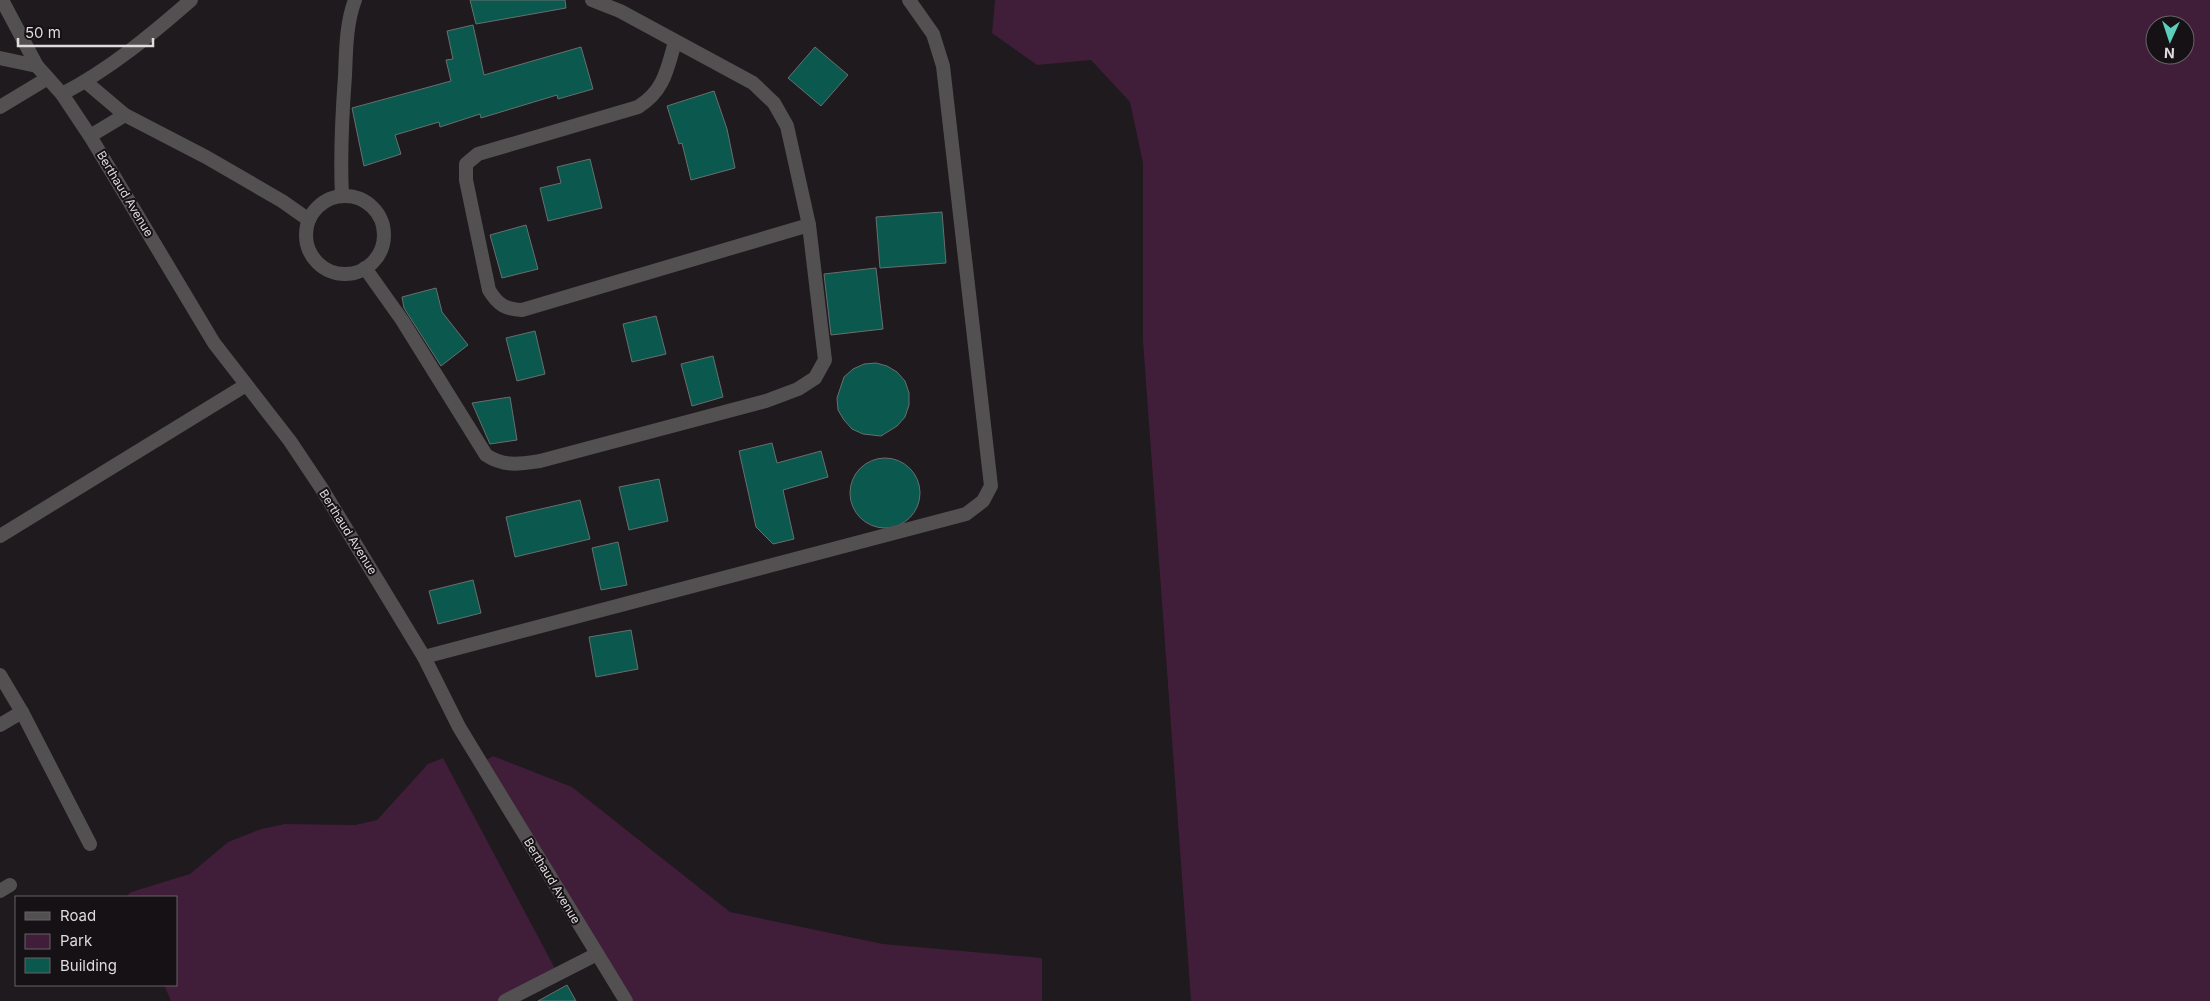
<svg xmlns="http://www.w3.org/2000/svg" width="2210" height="1001" font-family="Inter,sans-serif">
<rect width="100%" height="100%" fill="#1e1a1d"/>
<!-- green -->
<g fill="#401d38" fill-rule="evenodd">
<path d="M995 0H2210V1001H1191L1143 341V163L1130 102 1091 60 1037 65 992 33ZM2155 25H2185V55H2155Z"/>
<path d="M493 756 572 787 730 912 883 944 1042 958V1001H629L481 763Z"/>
<path d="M443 758 560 978 504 1001H171L164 985H176V897H126L131 892 190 874 228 842 261 829 285 824 355 825 377 820 428 764Z"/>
</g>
<!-- building -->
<g fill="#0a584e" stroke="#686f6e">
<path d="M470 0H565L566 8 476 24Z"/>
<path d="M473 25 484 75 581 47 593 89 558 99 557 95 481 118 480 114 440 127 439 122 395 135 401 154 364 166 352 108 451 81 446 60 453 59 447 31Z"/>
<path d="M815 47 848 75 821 106 788 78Z"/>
<path d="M714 91 727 129 735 168 691 180 682 143 679 144 667 106Z"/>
<path d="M590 159 602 208 548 221 540 188 561 183 557 167Z"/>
<path d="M942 212 946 263 880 268 876 217Z"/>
<path d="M526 225 538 269 502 278 490 235Z"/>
<path d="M876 268 883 329 831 335 824 274Z"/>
<path d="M436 288 442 312 468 345 441 366 404 308 402 297Z"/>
<path d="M656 316 666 354 632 362 623 324Z"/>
<path d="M535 331 545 374 517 381 506 338Z"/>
<path d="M713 356 723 397 692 406 681 364Z"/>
<path d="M876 363 887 366 897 372 905 381 909 393V405L905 417 897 426 881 436 863 434 852 429 844 420 838 410 837 398 844 377 853 369 864 364Z"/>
<path d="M510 397 517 440 490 444 472 403Z"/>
<path d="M772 443 777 463 821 451 828 477 783 490 794 539 773 544 756 527 739 451Z"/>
<circle cx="885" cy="493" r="35"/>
<path d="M659 479 668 521 629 530 619 487Z"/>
<path d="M580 500 590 539 515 557 506 517Z"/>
<path d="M618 542 627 585 601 590 592 548Z"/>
<path d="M473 580 481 613 438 624 429 591Z"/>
<path d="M631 630 638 669 596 677 589 637Z"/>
<path d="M567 985 576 1001H538Z"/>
</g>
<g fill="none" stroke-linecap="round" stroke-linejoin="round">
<!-- minor -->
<g stroke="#525051" stroke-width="14">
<path d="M675 42C667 70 664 91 638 107L478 154 466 164V180L489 290C498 305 505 309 522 310L809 225"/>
<path d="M0 58 37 66"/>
<path d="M86 82 125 115 206 157 282 201 309 220"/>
<path d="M62 94C110 69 151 35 191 0"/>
<path d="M0 107 48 78"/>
<path d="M90 136 125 115"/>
<path d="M342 196C340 156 342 116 345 76 346 52 346 23 355 0"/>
<circle cx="345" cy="235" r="39"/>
<path d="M365 268 402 320 486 455C504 467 520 464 540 461L766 401 798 389 815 378 825 360 809 225 787 126 774 103 753 83 620 11 592 0"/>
<path d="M0 536 246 385"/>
<path d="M424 657 966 514 983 501 991 486 943 66 933 34 909 0"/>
<path d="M0 675 22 712 90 844"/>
<path d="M0 725 22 712"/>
<path d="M0 891 10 885"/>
<path d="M505 1001 597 954"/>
</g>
<!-- tertiary -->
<path stroke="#525051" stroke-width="14" d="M2 0 37 66 62 94 90 136 214 343 290 441 322 489 424 657 459 727 626 1001"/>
</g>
<g text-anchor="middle" stroke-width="4" stroke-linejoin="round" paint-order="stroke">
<!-- street labels -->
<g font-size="12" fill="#dfdcde" stroke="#151114">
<text transform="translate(125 194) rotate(59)" y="4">Berthaud Avenue</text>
<text transform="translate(348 532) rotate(58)" y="4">Berthaud Avenue</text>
<text transform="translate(552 881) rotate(59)" y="4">Berthaud Avenue</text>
</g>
</g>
<!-- legend -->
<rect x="15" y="896" width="162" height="90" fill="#151114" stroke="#666265"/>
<rect x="25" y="912" width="25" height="8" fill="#525051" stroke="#666265"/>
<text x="60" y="921" font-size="15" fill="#dfdcde">Road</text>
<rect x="25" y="934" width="25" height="15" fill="#401d38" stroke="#666265"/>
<text x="60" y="946" font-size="15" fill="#dfdcde">Park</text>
<rect x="25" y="958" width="25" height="15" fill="#0a584e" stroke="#666265"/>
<text x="60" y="971" font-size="15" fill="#dfdcde">Building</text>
<!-- north arrow -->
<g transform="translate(2170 40) rotate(183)"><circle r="24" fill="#151114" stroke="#666265"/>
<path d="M0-4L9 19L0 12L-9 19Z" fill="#5ccebb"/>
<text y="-8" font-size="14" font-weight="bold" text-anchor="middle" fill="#dfdcde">N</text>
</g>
<!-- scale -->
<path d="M18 38v8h135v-8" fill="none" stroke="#dfdcde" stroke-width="2.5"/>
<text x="25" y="38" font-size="15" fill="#dfdcde" stroke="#151114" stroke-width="4" paint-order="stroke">50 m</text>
</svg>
